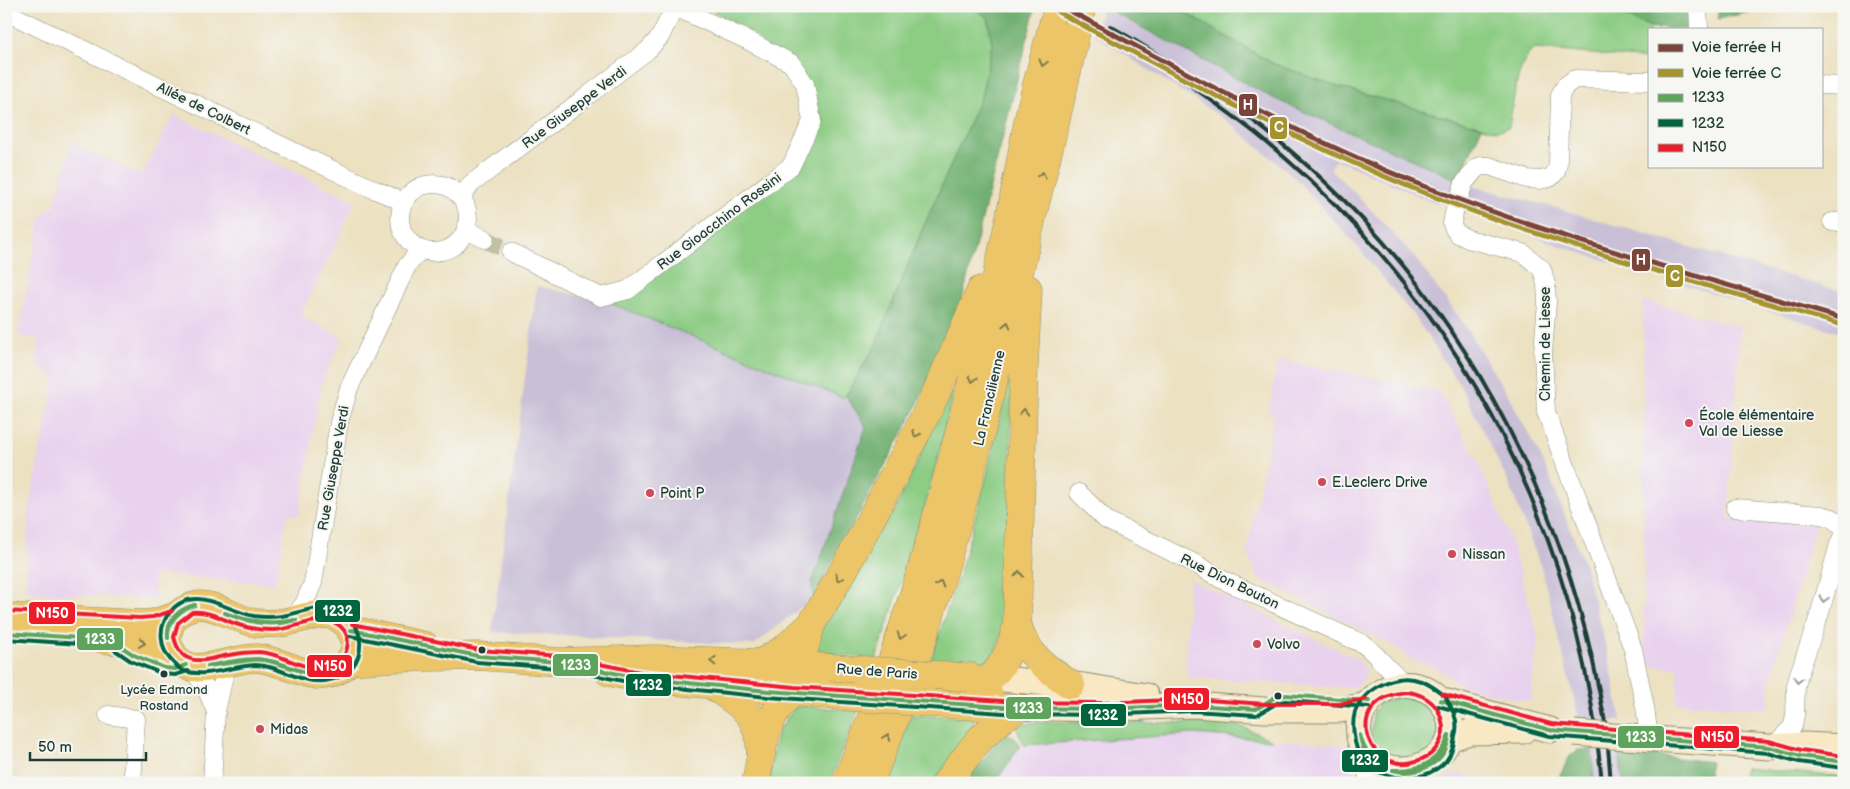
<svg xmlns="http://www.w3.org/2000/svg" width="1850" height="789" font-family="'Balsamiq Sans',sans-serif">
<rect width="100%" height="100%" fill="#f6f6f2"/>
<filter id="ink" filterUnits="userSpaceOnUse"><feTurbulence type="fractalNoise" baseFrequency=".02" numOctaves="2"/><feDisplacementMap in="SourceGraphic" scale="10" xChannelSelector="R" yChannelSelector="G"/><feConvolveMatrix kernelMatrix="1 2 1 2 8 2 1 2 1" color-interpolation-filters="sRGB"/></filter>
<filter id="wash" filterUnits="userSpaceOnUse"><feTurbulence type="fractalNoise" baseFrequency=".0096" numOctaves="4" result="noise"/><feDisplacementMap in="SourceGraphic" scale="20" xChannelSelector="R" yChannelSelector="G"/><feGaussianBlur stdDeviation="1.12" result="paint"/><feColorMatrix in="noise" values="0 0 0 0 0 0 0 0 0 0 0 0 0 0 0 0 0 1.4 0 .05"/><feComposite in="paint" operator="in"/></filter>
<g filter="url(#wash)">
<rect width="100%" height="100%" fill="#ece1c1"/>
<!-- built -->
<g fill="#e9d2ee">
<path d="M174 115 355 201 340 236 300 315 342 338 321 384 299 516 287 514 275 584 154 574V599L26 592 28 512 55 378 36 363 40 340 18 335 41 216 54 206 66 166 70 143 141 175Z"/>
<path d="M1643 301 1740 327 1728 518 1816 524 1770 681 1768 709 1677 703 1678 668 1644 665Z"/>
<path d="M1278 360 1439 391 1479 464 1510 538 1538 637 1530 702 1462 687 1447 674 1433 666 1411 660 1394 646 1258 578 1247 552 1274 414 1269 412Z"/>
<path d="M1189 579 1357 659 1366 669 1364 681 1354 688 1186 677Z"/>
<path d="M1193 734 1346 745 1355 764 1354 770 1350 783H995L1020 746Z"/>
<path d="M1451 774 1473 775V783H1437Z"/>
</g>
<!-- industrial -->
<g fill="#c9bfd7">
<path d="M1102 7 1275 99 1458 180 1448 206 1426 199 1336 159 1330 169 1362 200 1411 253 1459 317 1508 395 1544 463 1584 563 1610 663 1621 721 1579 719 1541 567 1509 483 1461 387 1417 320 1357 246 1292 175 1227 121 1095 35Z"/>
<path d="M1472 186 1560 209 1844 292V334L1587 255 1462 211Z"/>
<path d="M537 286 605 301 844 398 849 400 866 427 812 583 813 598 754 645 492 632Z"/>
<path d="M1592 749 1619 751 1623 783H1594Z"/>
</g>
<!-- green -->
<g fill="#8ccc83" stroke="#56845c">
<path d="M705 6H972L988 18 992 44 981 97 923 228 875 346 844 398 605 301 796 159 807 118 793 77 754 34Z"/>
<path d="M1179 6H1610L1648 26 1660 29H1649V59L1534 49C1516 63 1513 105 1509 127L1497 131 1338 87 1274 64 1180 10Z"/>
<path d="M1012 363 1008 622 992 658 978 664 930 662 961 568 984 487Z"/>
<path d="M949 393 953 394 937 461 916 538 876 659 840 655 810 649 872 542 896 507Z"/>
<path d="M1412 693 1437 714 1439 736 1427 755 1395 761 1375 747 1371 736 1373 713 1380 703Z"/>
<path d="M805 706 858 711 829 783H767L777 733 795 707Z"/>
<path d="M911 715 973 717 974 727 933 783H885Z"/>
<path d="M1044 722 1219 723 1240 726 1272 740 1193 734 1024 745 1016 727 1022 724Z"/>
<path d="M1745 768 1844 777V783H1740Z"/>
</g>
<!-- forest -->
<g fill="#71b071" stroke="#487652">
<path d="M972 6H1032L1035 8 958 315 914 412 813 598 812 583 866 427 846 396 875 346 923 228 981 97 992 44 988 18Z"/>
<path d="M1102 6H1179L1180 10 1274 64 1338 87 1482 127 1458 180 1275 99Z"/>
<path d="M1610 6H1690L1691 29C1658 29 1638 27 1610 6Z"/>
<path d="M1718 6H1776L1718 19Z"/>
<path d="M1007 733 1014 737 1020 746 995 783H965L1001 736Z"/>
<path d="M1592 749 1594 783H1556L1570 756 1578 750Z"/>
<path d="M1619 751 1711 762 1706 783H1623Z"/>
</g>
</g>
<g filter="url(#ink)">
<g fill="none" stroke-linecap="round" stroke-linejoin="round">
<!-- street-tunnel -->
<path stroke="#c3c0a5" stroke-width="18" stroke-dasharray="18 9" stroke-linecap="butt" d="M485 239 511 252"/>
<!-- street casing -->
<g stroke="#868f7a" stroke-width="19">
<g id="street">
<path d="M1698 6 1699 29"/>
<path d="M6 12 297 153 373 189 404 202"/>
<path d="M1649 81 1575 79 1566 85 1560 95 1558 163 1556 172 1550 178 1540 180 1527 179 1489 166H1481L1476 169 1464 183 1454 213 1452 224 1454 229 1458 234 1468 239 1523 253 1542 269 1546 284 1547 302 1543 352 1546 412 1633 649 1645 707 1649 738"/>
<path d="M1821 85 1844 86"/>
<circle cx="434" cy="218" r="34"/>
<path d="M461 197 471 184 648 50 660 37 675 6"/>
<path d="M1832 222H1844"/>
<path d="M466 230 485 239"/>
<path d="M511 252 601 297 628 290 791 166 812 121 805 84 791 63 747 40 673 6"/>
<path d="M1079 493 1106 520 1196 564 1221 579 1363 644C1380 656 1388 673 1407 684"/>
<path d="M1735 508 1821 515 1832 518 1844 528"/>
<path d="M290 621 304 604 313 583 339 422 349 388 407 266 420 250"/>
<path d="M191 667 206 688 216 712"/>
<path d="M108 715 136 719 132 783"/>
<path d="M1773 747 1793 726 1795 715 1796 686 1799 674 1819 616 1839 544 1844 536"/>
<path d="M212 783 216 712 225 671 230 661"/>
<path d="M1367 783 1370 759"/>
</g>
</g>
<!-- secondary casing -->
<g stroke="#868f7a" stroke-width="27">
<g id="secondary">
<path d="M990 678 1084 686 1146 696"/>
<path d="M1440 700C1478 749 1407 789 1369 758 1333 713 1398 657 1440 700L1550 730"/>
<path d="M997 707 1102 709 1193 705 1265 710H1340L1367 705"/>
<path d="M1626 737 1769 747 1805 745 1844 747"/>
<path d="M1449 739 1470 732 1523 731"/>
</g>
</g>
<!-- primary casing -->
<g stroke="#868f7a" stroke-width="29">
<g id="primary">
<path d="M199 605C219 605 236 620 256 623 268 624 279 624 290 621 313 616 336 605 351 631 354 636 356 643 355 649 352 662 338 673 325 675 308 678 278 659 256 658 237 658 203 672 188 666 155 652 164 610 199 605Z"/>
<path d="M6 617 140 624 154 623 174 617"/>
<path d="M351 630 425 646"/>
<path d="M103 639 153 645 172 652"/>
<path d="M349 661 390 658 478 656 559 662 653 659 761 663 859 670"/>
<path d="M609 672 639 678 828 695"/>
<path d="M930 703 990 707C992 692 984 684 971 677"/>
</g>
</g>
<!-- highway casing -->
<g stroke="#868f7a" stroke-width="29">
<g id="highway">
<path d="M1017 623C1026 655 1045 667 1071 685"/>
<path d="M761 663 784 649 811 625"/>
<path d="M799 666 811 625 846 566 918 430 937 391 981 290"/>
<path d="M990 678C1006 664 1013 644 1017 623L1024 364 1028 289"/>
<path d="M712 685C743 708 757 710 761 752"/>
<path d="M756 783C762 751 764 714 793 693"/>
<path d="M846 783C920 605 965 419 1007 231 1016 191 1022 149 1031 108 1039 74 1049 40 1058 6"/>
<path d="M869 783C938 620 978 448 1018 277 1037 193 1059 111 1077 27"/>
<path d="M946 783 978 741 1003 718 1018 708"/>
</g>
</g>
<!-- street -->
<use href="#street" stroke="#fff" stroke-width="18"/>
<!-- secondary -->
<use href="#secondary" stroke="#f8e8c3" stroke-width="25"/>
<!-- primary -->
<use href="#primary" stroke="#edc569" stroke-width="28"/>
<!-- highway -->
<use href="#highway" stroke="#edc569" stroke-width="28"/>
<!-- rail -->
<g stroke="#1f3d34" stroke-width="4">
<path d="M1060 6C1136 49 1216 98 1283 156 1469 317 1579 538 1602 783"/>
<path d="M1110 26C1185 69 1258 119 1322 179 1473 319 1569 514 1604 717 1608 738 1609 761 1611 783"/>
</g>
<!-- secondary-bridge casing -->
<g stroke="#868f7a" stroke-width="27" stroke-linecap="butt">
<path id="secondary-bridge" d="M1574 733 1626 737"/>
</g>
<!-- primary-bridge casing -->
<g stroke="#868f7a" stroke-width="29" stroke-linecap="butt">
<g id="primary-bridge">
<path d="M859 670 963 677"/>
<path d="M828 695 930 703"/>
</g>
</g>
<!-- highway-bridge casing -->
<g stroke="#868f7a" stroke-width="29" stroke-linecap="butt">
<path id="highway-bridge" d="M1077 27 1082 6"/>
</g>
<!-- secondary-bridge -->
<use href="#secondary-bridge" stroke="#f8e8c3" stroke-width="25"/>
<!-- primary-bridge -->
<use href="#primary-bridge" stroke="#edc569" stroke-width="28"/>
<!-- highway-bridge -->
<use href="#highway-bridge" stroke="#edc569" stroke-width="28"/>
<!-- bus-1 casing -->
<g stroke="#f6f6f2" stroke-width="8">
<g id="bus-1">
<path d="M225 613C249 622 271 625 296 620"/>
<path d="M225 613C249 623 271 627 296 620"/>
<path d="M351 630 478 656 559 662 639 678 768 691 1018 708 1102 709 1193 705 1256 709"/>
<path d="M6 633 111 640 134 655 165 668 175 669 186 665"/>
<path d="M168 638C166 620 179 609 195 605"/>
<path d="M168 638C167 622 179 609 195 605"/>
<path d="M208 666C243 659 260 654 295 669"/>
<path d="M208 666 258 659 270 661 295 669"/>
<path d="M295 669C316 676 327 677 346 664"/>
<path d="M295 669C312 676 332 680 346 664"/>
<path d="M1440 700 1550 730 1769 747 1800 756 1844 762"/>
<path d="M1256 709 1275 697 1285 695 1369 701"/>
<path d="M1360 735C1364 750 1370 759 1384 767"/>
<path d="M1360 735C1362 751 1369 762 1384 767"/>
<path d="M1393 770C1421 771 1440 762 1449 735"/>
<path d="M1393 770C1418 777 1447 763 1449 735"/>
</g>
</g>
<!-- bus-2 casing -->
<g stroke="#f6f6f2" stroke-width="8">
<g id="bus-2">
<path d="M350 636 477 662 558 668 638 684 767 697 1018 714 1102 715 1193 711 1256 715"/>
<path d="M6 639 109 646 131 661 163 674 175 675 188 671"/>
<path d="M182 670C172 663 163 653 162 640 160 629 163 621 170 612 194 583 226 611 254 616 268 618 282 617 295 613 304 611 313 608 321 608 371 607 374 676 325 681 300 684 279 665 255 665 231 666 208 678 184 671"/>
<path d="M1444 695C1436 689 1430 684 1421 681 1396 672 1365 688 1355 712 1352 722 1353 732 1355 742 1363 781 1421 789 1446 761 1452 753 1454 745 1455 736 1457 729 1457 721 1454 714 1452 708 1448 703 1446 697"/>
<path d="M1438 706 1549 736 1768 753 1799 762 1843 768"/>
<path d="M1259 714 1277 703 1285 701 1369 707"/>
</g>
</g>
<!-- bus-3 casing -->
<g stroke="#f6f6f2" stroke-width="8">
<g id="bus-3">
<path d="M6 611 140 618 153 617 172 611"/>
<path d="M192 612C207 610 222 619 236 624 247 628 260 630 273 630 291 630 310 618 329 621 357 627 352 663 325 668 303 671 282 653 259 652 249 652 239 653 229 655 216 657 201 664 188 658 180 655 176 645 174 637L178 623Z"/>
<path d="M352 624 479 650 559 656 640 672 794 687 1018 702 1102 703 1193 699 1265 704H1339L1366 699"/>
<path d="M1408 692C1427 695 1441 706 1443 727 1444 738 1437 750 1428 756 1369 789 1335 697 1408 692Z"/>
<path d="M1442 694 1551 724 1769 741 1801 750 1844 756"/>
</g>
</g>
<!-- bus-1 -->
<use href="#bus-1" stroke="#5fa45d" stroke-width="4"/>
<!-- bus-2 -->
<use href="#bus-2" stroke="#00643c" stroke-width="4"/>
<!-- bus-3 -->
<use href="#bus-3" stroke="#ed1c29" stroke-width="4"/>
<!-- rail-1 casing -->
<g stroke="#f6f6f2" stroke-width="9">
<path id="rail-1" d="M1061 6C1189 74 1315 146 1450 196 1579 245 1712 280 1844 319"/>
</g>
<!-- rail-2 casing -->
<g stroke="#f6f6f2" stroke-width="9">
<path id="rail-2" d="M1058 12C1186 80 1312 151 1448 202 1577 251 1711 286 1842 325"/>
</g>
<!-- rail-1 -->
<use href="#rail-1" stroke="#7b4339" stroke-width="5"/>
<!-- rail-2 -->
<use href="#rail-2" stroke="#a5932f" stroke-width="5"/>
</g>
<!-- one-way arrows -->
<defs><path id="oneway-chevron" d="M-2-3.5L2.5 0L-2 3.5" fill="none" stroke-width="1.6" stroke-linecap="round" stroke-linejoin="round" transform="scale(1.25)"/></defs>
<g stroke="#7c7a4c">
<use href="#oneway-chevron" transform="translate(1043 63) rotate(105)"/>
<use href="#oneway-chevron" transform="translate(1042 175) rotate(-75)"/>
<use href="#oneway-chevron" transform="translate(1007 325) rotate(-77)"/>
<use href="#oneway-chevron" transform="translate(973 379) rotate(103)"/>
<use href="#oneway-chevron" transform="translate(1024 412) rotate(-88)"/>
<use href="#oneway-chevron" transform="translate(916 434) rotate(117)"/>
<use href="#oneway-chevron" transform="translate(1019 574) rotate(-88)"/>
<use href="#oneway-chevron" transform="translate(839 578) rotate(121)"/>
<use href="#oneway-chevron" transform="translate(940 584) rotate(-73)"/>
<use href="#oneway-chevron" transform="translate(901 636) rotate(108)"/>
<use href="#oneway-chevron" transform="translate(142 643) rotate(8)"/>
<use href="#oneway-chevron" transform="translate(713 661) rotate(-178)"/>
<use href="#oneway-chevron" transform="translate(887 737) rotate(-69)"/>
</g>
<g stroke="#8f9e9a">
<use href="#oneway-chevron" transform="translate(1824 599) rotate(106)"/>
<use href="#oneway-chevron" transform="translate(1798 680) rotate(102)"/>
</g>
</g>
<!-- markers -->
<g fill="#d1495b" stroke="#f6f6f2" stroke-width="2">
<circle cx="1689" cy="423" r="5"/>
<circle cx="1322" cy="482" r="5"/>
<circle cx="650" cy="493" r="5"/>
<circle cx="1452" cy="554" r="5"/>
<circle cx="1257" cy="644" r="5"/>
<circle cx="260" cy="729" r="5"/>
</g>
<g fill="#1f3d34" stroke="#f6f6f2" stroke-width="2">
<circle cx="482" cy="650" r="4.5"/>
<circle cx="164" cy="674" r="4.5"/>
<circle cx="1278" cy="696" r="4.5"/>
</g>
<g text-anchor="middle" stroke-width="4" stroke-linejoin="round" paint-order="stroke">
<!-- bus labels -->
<g font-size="13" fill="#1f3d34" stroke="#f6f6f2">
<text x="164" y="694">Lycée Edmond<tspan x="164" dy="16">Rostand</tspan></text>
</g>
<!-- street labels -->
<g font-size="14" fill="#1f3d34" stroke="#f6f6f2">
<text transform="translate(574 107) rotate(-37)" y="5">Rue Giuseppe Verdi</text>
<text transform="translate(204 108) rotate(26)" y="5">Allée de Colbert</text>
<text transform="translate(719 221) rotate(-37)" y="5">Rue Gioacchino Rossini</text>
<text transform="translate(1545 344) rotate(-90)" y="5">Chemin de Liesse</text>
<text transform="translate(989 398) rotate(-77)" y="5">La Francilienne</text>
<text transform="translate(333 468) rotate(-80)" y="5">Rue Giuseppe Verdi</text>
<text transform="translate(1230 581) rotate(26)" y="5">Rue Dion Bouton</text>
<text transform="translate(877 671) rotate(4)" y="5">Rue de Paris</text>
</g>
<!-- poi labels -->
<g font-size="14" fill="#1f3d34" stroke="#f6f6f2" text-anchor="start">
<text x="1699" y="420">École élémentaire<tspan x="1699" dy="16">Val de Liesse</tspan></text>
<text x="1332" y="487">E.Leclerc Drive</text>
<text x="660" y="498">Point P</text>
<text x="1462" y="559">Nissan</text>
<text x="1267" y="649">Volvo</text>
<text x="270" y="734">Midas</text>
</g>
</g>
<g stroke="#f6f6f2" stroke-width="2">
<rect x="1238" y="93" width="20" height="24" rx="5" fill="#7b4339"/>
<rect x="1269" y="116" width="19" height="24" rx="5" fill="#a5932f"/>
<rect x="1631" y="248" width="20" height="24" rx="5" fill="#7b4339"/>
<rect x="1665" y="264" width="19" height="24" rx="5" fill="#a5932f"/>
<rect x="314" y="599" width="47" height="24" rx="5" fill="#00643c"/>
<rect x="28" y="601" width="48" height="24" rx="5" fill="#ed1c29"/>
<rect x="76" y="627" width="48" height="24" rx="5" fill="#5fa45d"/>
<rect x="552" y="653" width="47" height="24" rx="5" fill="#5fa45d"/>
<rect x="306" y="654" width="47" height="24" rx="5" fill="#ed1c29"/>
<rect x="625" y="673" width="47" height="24" rx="5" fill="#00643c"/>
<rect x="1163" y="687" width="47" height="24" rx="5" fill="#ed1c29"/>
<rect x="1005" y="696" width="47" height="24" rx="5" fill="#5fa45d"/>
<rect x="1080" y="703" width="47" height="24" rx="5" fill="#00643c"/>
<rect x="1693" y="725" width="47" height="24" rx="5" fill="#ed1c29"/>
<rect x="1617" y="725" width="48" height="24" rx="5" fill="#5fa45d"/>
<rect x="1341" y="749" width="48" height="24" rx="5" fill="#00643c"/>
</g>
<g font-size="14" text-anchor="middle" font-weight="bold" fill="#fff">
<text x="1248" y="110">H</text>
<text x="1279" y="132">C</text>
<text x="1641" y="265">H</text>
<text x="1675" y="281">C</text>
<text x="338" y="616">1232</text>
<text x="52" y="618">N150</text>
<text x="100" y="644">1233</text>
<text x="576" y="670">1233</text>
<text x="330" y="671">N150</text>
<text x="648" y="690">1232</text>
<text x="1187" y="704">N150</text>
<text x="1028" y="713">1233</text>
<text x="1103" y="720">1232</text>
<text x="1717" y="742">N150</text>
<text x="1641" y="742">1233</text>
<text x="1365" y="765">1232</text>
</g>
<!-- margin -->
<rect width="1850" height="789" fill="none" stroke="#f6f6f2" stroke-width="25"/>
<!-- legend -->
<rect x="1648" y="28" width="175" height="140" fill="#f6f6f2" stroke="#a0aca6"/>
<rect x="1658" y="44" width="25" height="8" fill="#7b4339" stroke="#a0aca6"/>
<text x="1692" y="52" font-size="15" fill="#1f3d34">Voie ferrée H</text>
<rect x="1658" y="69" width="25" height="8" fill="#a5932f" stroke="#a0aca6"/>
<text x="1692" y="78" font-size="15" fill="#1f3d34">Voie ferrée C</text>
<rect x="1658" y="94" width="25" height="8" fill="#5fa45d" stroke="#a0aca6"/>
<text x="1692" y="102" font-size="15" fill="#1f3d34">1233</text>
<rect x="1658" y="119" width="25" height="8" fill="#00643c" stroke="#a0aca6"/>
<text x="1692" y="128" font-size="15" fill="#1f3d34">1232</text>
<rect x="1658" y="144" width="25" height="8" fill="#ed1c29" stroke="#a0aca6"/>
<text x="1692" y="152" font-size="15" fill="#1f3d34">N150</text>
<!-- scale -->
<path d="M30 752v8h116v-8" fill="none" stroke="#1f3d34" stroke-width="2.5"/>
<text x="38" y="752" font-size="15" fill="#1f3d34" stroke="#f6f6f2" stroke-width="4" paint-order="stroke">50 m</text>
</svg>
